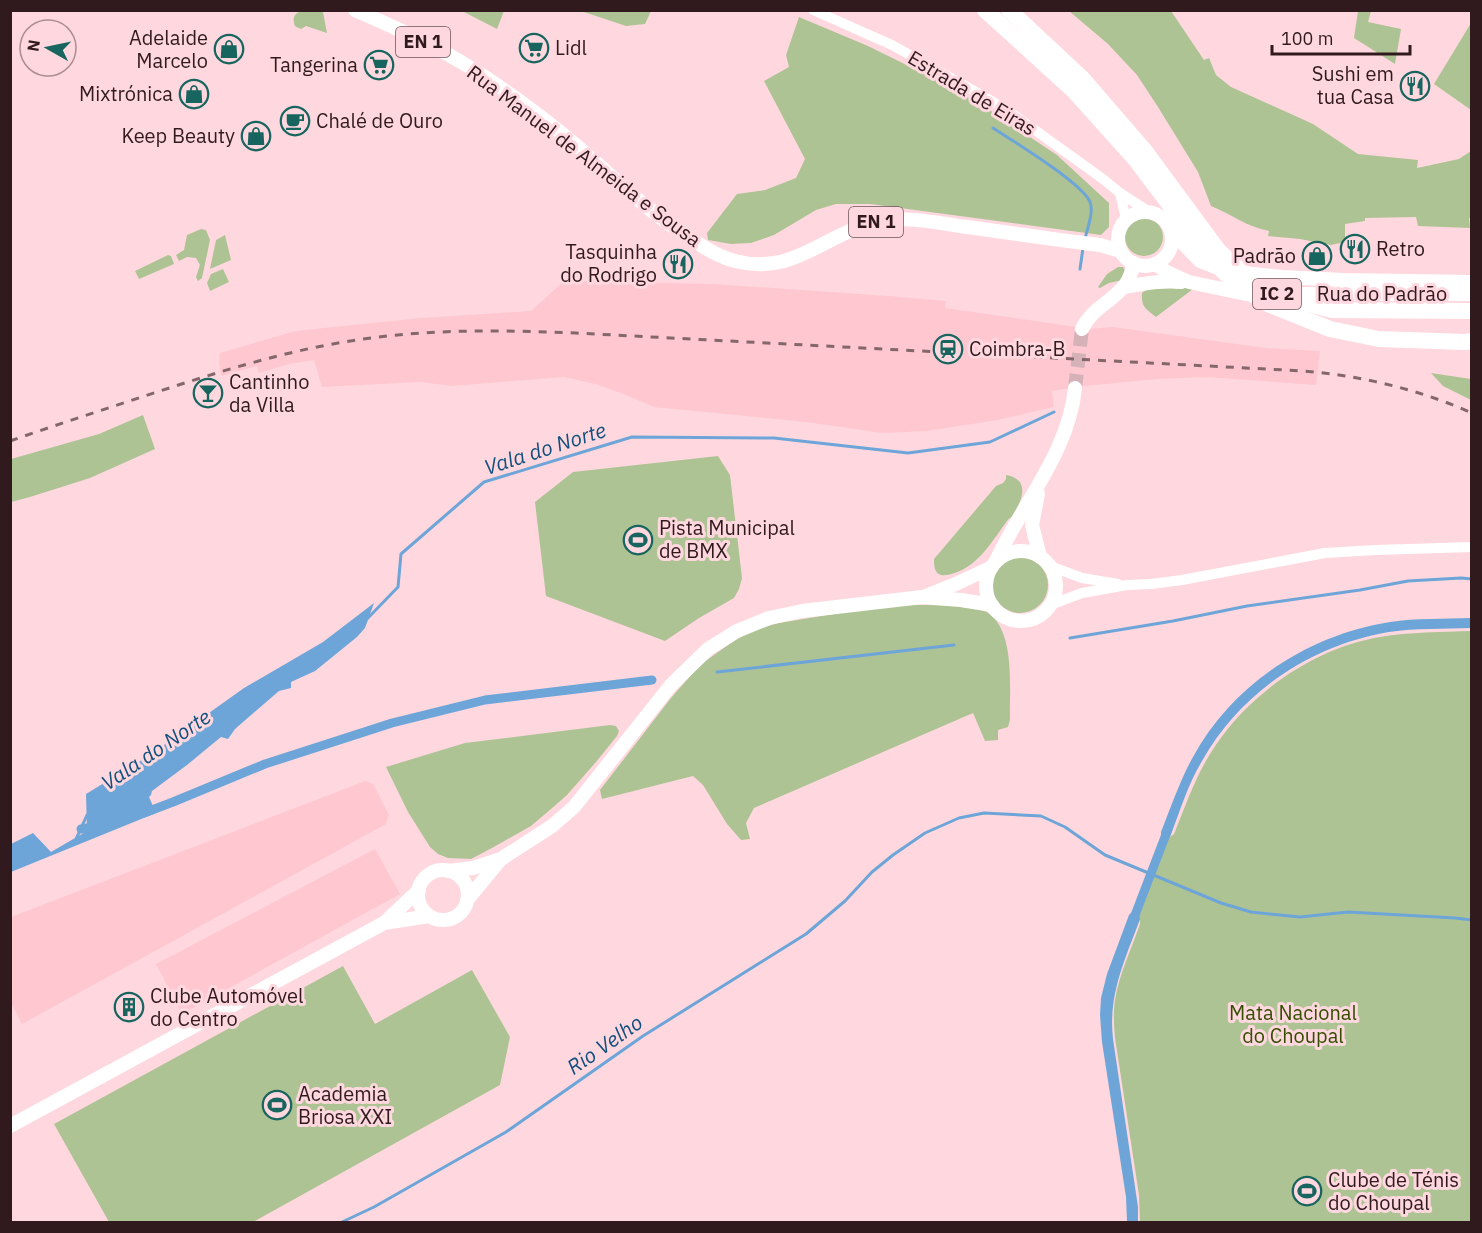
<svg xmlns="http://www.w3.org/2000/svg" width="1482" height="1233" font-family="'IBM Plex Sans',sans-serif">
<rect width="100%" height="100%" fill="#fed8de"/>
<!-- built -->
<g fill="#ffc7d0">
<path d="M564 281 714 284 888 296 946 301 945 308 1090 329 1113 327 1265 348 1320 351 1316 385 1206 377 1158 379 1084 386 1052 391 1054 407 998 420 927 431 882 433 806 422 654 407 626 395 596 384 564 377 452 386 420 382 322 387 314 360 289 364 259 373 257 366 221 376 219 363 220 353 295 331 421 318 531 311Z"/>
<path d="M365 781 373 784 389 815 386 824 22 1024 11 1003V917Z"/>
<path d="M375 849 400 894 182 1014 156 964Z"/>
</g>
<!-- green -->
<g fill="#aec394">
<path d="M318 10 323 12 327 33 306 26 301 29C297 27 294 27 294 22 291 9 310 10 318 10Z"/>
<path d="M462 11H504L497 29Z"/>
<path d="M581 11 651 10V11L645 24 626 26Z"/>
<path d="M1069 11H1171L1204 60 1209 58 1216 75 1231 87 1313 124 1358 154 1418 160 1417 168 1459 159 1471 151 1472 218H1469L1470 228 1418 226 1416 217 1365 218V221L1345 224V242L1331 245 1300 239 1268 236 1269 231C1247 227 1231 214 1211 206L1198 172 1158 107 1137 75 1108 44Z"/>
<path d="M1358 11H1371L1368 22 1401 29 1395 64 1354 38Z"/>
<path d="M799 17 868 46 931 77 985 107 1057 155 1109 203V227L1101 235 870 204H836L816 210 774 235 751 243 731 244 708 240 707 233 737 194 765 190 796 178 805 159 764 81 789 67 786 55Z"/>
<path d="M1471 23V110L1434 84Z"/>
<circle cx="1144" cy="237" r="19"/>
<path d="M201 229 206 230 210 240 202 278 198 281 196 277 200 265 196 258 187 257 179 261 176 255 184 250 187 235Z"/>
<path d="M225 235 231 260 210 269 216 240Z"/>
<path d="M168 255 171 256 174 264 139 279 135 271Z"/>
<path d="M1118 267H1123L1127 273 1123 280 1109 283 1100 288 1098 287 1107 274Z"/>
<path d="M223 269 229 282 210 291 207 283 211 274Z"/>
<path d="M1166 284 1193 289 1156 317C1146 309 1141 307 1142 293L1147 289Z"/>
<path d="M1431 373 1471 379V400L1443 386Z"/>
<path d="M143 415 155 449 90 478 30 497 11 502V459L99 434Z"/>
<path d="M718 456 730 475 742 578 739 589 734 598 699 618 665 641 546 596 535 502 573 472Z"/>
<path d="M1006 475C1025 478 1025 492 1018 506 1016 509 1016 512 1014 515 1012 517 1009 518 1007 521 993 540 979 565 955 573 951 574 945 576 941 575 934 573 934 565 934 559L996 486 1003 483 1006 479Z"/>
<circle cx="1020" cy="585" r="28"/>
<path d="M894 606C918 605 944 604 968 608 972 608 978 608 982 610 1017 623 1009 690 1010 720L1008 727 998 730V740L985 741 973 713 754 808 746 823 750 839 741 840 727 824 703 785 693 776 602 799 600 790 671 698 700 665 735 640 756 629 779 623 846 612Z"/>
<path d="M1471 631V1222H1140L1139 1195 1115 1038C1114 1025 1113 1013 1115 1000 1119 974 1132 948 1140 924L1139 912 1166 840 1174 834C1185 807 1195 778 1210 754 1245 696 1313 648 1380 637 1410 632 1441 632 1471 631Z"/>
<path d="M610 725 616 726 619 731 617 736 596 762 567 795 551 809 531 826 492 848 471 859 448 858 438 854 430 847 408 812 386 767 465 743Z"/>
<path d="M343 966 375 1024 472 970 510 1037 500 1085 253 1222H109L54 1124Z"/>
</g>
<!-- water -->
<g fill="#6ea5d8">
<path d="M374 603 365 628 357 637 315 671 291 682V688L279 691 235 729 228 739 221 737 187 765 152 791 151 795 149 797 156 813 11 872V844L33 833 51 852 87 831 86 794 150 755 244 688 323 642Z"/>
<path d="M1471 618V628C1444 629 1416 628 1389 632 1311 645 1241 692 1202 761 1188 784 1180 811 1170 837L1166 840 1161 838V832C1171 807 1180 780 1193 757 1233 684 1308 635 1390 622 1416 618 1444 619 1471 618Z"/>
<path d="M1134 910 1139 912 1140 919C1125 960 1108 994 1113 1039L1138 1207V1222H1127L1126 1197 1102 1042 1100 1015 1101 998 1107 974 1129 915Z"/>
</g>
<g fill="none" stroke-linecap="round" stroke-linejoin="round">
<!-- stream -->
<g stroke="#6ea5d8" stroke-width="3">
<path d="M993 128C1013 141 1082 183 1090 202 1094 212 1087 229 1085 239"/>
<path d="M1080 269 1083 248"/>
<path d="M367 619 398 587 401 554 484 482 632 437 774 438 908 453 990 442 1054 412"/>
<path d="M1070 638 1173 621 1247 606 1360 590 1408 581 1461 578 1472 579"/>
<path d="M717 672 954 645"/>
<path d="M76 839 87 815"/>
<path d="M342 1222 374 1207 506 1132 643 1036 806 934 845 901 872 872 893 855 925 833 959 818 984 813 1041 816 1065 827 1105 855 1221 903 1251 912 1300 917 1348 912 1455 918 1472 920"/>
</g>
<!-- canal -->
<g stroke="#6ea5d8" stroke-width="9">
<path d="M144 813 173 802 265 764 392 723 485 700 652 680"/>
<path d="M81 829 99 826"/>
<path d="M1132 923 1168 829"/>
</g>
<!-- major-tunnel -->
<path stroke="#d5b2b8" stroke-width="14" stroke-dasharray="14 7" stroke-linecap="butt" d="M1075 388 1082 329"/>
<!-- minor -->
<g stroke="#fff" stroke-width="10">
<path d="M813 10 892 45 985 97 1014 115 1103 179 1120 193 1148 211"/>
<path d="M1120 193 1126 219"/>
<path d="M1050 566 1082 578 1118 584"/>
<path d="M1050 605 1082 593 1127 585 1151 584 1182 580 1325 553 1376 550 1472 547"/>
</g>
<!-- major -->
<g stroke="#fff" stroke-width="14">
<path d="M355 10C401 30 447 51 488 79 513 96 538 114 561 133 605 168 643 209 691 239 705 248 719 257 735 261 791 276 822 237 871 223 904 214 941 224 975 228 1017 234 1058 240 1100 245L1120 251"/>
<circle cx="1145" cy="239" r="27"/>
<path d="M1171 231 1200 261 1218 268"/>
<path d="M1155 264 1167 272 1189 282 1246 294H1253"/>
<path d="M1243 273 1282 277 1343 280 1472 282"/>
<path d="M1124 287C1143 284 1161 280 1181 282"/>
<path d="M1288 294H1472"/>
<path d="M1082 329C1091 309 1112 302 1125 285 1130 279 1132 271 1134 263"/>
<path d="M1038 494 1032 525 1040 557"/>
<circle cx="1021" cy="586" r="35"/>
<path d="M996 561C1022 504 1069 452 1075 388"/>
<path d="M926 596 958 583 992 567"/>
<circle cx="443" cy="895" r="25"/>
<path d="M448 871 473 868 501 859 552 826 574 807 671 685 708 649 737 631 769 618 802 611 922 597 961 600 992 605"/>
<path d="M467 900 500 860"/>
<path d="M384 923 429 916"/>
<path d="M10 1126 384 923 419 890"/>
</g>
<!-- highway -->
<g stroke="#fff" stroke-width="16">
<path d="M985 10 1073 90 1135 159 1210 258 1227 275 1247 291 1268 304 1330 329 1379 339 1465 342 1472 341"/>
<path d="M1009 10 1082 78 1145 151 1218 250 1235 266 1255 281 1284 297 1332 310 1472 311"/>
</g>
<!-- rail -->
<path stroke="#83676b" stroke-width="3" stroke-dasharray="8 8" stroke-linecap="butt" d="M10 441C59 424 108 408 157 392 224 370 292 349 363 339 434 329 504 330 576 333L1304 371C1362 376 1418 389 1472 413"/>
</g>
<!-- icons -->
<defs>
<g id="supermarket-ring" transform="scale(1.5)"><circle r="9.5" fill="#fed8de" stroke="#18655f" stroke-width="1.5"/><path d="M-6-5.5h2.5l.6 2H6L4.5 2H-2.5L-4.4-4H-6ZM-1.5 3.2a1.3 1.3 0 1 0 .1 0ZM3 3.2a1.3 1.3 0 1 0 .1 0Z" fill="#18655f"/></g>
<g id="shop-ring" transform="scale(1.5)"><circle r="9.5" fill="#fed8de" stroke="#18655f" stroke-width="1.5"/><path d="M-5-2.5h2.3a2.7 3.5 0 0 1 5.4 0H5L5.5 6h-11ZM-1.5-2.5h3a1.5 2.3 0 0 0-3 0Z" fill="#18655f"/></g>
<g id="restaurant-ring" transform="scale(1.5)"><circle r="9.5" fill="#fed8de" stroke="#18655f" stroke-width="1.5"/><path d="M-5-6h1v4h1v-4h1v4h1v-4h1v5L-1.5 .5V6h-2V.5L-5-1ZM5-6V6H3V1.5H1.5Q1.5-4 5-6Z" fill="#18655f"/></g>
<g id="cafe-ring" transform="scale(1.5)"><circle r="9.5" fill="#fed8de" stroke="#18655f" stroke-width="1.5"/><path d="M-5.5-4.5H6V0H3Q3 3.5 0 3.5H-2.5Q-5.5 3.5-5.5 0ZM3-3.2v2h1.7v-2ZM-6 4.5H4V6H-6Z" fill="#18655f"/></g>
<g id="station-ring" transform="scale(1.5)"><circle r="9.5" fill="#fed8de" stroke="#18655f" stroke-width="1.5"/><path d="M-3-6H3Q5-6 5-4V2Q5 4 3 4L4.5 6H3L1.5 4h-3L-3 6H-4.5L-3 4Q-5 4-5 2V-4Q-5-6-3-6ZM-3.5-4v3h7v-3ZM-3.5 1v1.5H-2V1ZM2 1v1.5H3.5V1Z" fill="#18655f"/></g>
<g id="bar-ring" transform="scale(1.5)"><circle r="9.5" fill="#fed8de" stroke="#18655f" stroke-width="1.5"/><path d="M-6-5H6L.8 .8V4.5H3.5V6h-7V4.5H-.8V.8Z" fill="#18655f"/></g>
<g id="stadium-ring" transform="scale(1.5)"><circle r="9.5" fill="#fed8de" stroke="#18655f" stroke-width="1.5"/><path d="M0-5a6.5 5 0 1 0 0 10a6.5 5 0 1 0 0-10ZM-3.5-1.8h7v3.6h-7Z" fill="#18655f"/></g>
<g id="building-ring" transform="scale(1.5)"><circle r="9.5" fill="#fed8de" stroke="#18655f" stroke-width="1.5"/><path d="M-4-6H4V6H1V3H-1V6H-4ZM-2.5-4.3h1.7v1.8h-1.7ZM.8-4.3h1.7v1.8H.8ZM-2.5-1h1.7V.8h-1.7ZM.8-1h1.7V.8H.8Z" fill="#18655f"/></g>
</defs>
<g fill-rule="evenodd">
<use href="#supermarket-ring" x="534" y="48"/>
<use href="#shop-ring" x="229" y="49"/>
<use href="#supermarket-ring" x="379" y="65"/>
<use href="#restaurant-ring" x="1415" y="86"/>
<use href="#shop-ring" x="194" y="94"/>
<use href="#cafe-ring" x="295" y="121"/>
<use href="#shop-ring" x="256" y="136"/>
<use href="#restaurant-ring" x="1355" y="249"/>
<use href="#shop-ring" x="1317" y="256"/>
<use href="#restaurant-ring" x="678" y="264"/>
<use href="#station-ring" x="948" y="349"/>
<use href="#bar-ring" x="208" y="393"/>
<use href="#stadium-ring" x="638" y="540"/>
<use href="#building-ring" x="129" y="1007"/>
<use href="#stadium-ring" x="277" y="1105"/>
<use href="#stadium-ring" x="1307" y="1191"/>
</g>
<g text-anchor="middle" stroke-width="6" stroke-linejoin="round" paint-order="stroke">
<!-- shield labels -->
<g fill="#fed8de" stroke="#6e5358" stroke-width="1.5">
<rect x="396" y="27" width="54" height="30" rx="4.5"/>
<rect x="849" y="207" width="54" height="30" rx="4.5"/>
<rect x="1253" y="279" width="48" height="30" rx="4.5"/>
</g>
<g font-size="18" font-weight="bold" fill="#301a1e">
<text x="423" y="48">EN 1</text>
<text x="876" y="228">EN 1</text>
<text x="1277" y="300">IC 2</text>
</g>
<!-- poi labels -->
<g font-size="20" fill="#301a1e" stroke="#fed8de" text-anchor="start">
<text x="208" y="45" text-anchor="end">Adelaide<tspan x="208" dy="23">Marcelo</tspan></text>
<text x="555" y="55">Lidl</text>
<text x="358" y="72" text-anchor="end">Tangerina</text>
<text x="1394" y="81" text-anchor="end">Sushi em<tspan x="1394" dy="23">tua Casa</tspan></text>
<text x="173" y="101" text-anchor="end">Mixtrónica</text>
<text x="316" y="128">Chalé de Ouro</text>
<text x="235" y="143" text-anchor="end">Keep Beauty</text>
<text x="1376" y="256">Retro</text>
<text x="657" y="259" text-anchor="end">Tasquinha<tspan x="657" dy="23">do Rodrigo</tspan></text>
<text x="1296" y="263" text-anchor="end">Padrão</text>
<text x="969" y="356">Coimbra-B</text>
<text x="229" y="389">Cantinho<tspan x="229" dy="23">da Villa</tspan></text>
<text x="659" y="535">Pista Municipal<tspan x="659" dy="23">de BMX</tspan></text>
<text x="150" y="1003">Clube Automóvel<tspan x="150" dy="23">do Centro</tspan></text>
<text x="298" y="1101">Academia<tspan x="298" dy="23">Briosa XXI</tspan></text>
<text x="1328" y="1187">Clube de Ténis<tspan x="1328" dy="23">do Choupal</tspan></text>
</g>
<!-- street labels -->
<g font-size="20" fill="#301a1e" stroke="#fed8de">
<text transform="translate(972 93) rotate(31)" y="7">Estrada de Eiras</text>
<text transform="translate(584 156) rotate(37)" y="7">Rua Manuel de Almeida e Sousa</text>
<text x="1382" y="301">Rua do Padrão</text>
</g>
<!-- park labels -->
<g font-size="20" fill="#354d00" stroke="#fed8de">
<text x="1293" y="1020">Mata Nacional<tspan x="1293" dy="23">do Choupal</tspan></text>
</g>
<!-- water labels -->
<g font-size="21" font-style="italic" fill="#114f7e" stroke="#fed8de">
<text transform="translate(545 449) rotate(-18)" y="7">Vala do Norte</text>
<text transform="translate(156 750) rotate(-34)" y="7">Vala do Norte</text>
<text transform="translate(605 1045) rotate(-35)" y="7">Rio Velho</text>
</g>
</g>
<!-- border -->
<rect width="1482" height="1233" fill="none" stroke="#301a1e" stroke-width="24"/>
<!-- north arrow -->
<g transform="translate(48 48) rotate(279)"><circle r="28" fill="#fed8de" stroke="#ac8c91" stroke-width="1.5"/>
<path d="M0-4.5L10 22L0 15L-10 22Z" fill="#18655f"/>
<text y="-9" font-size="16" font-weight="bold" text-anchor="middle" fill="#301a1e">N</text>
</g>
<!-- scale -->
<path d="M1272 45v9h138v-9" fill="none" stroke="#301a1e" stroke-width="3"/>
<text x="1281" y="45" font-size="18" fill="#301a1e" stroke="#fed8de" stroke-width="4.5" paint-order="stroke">100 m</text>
</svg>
